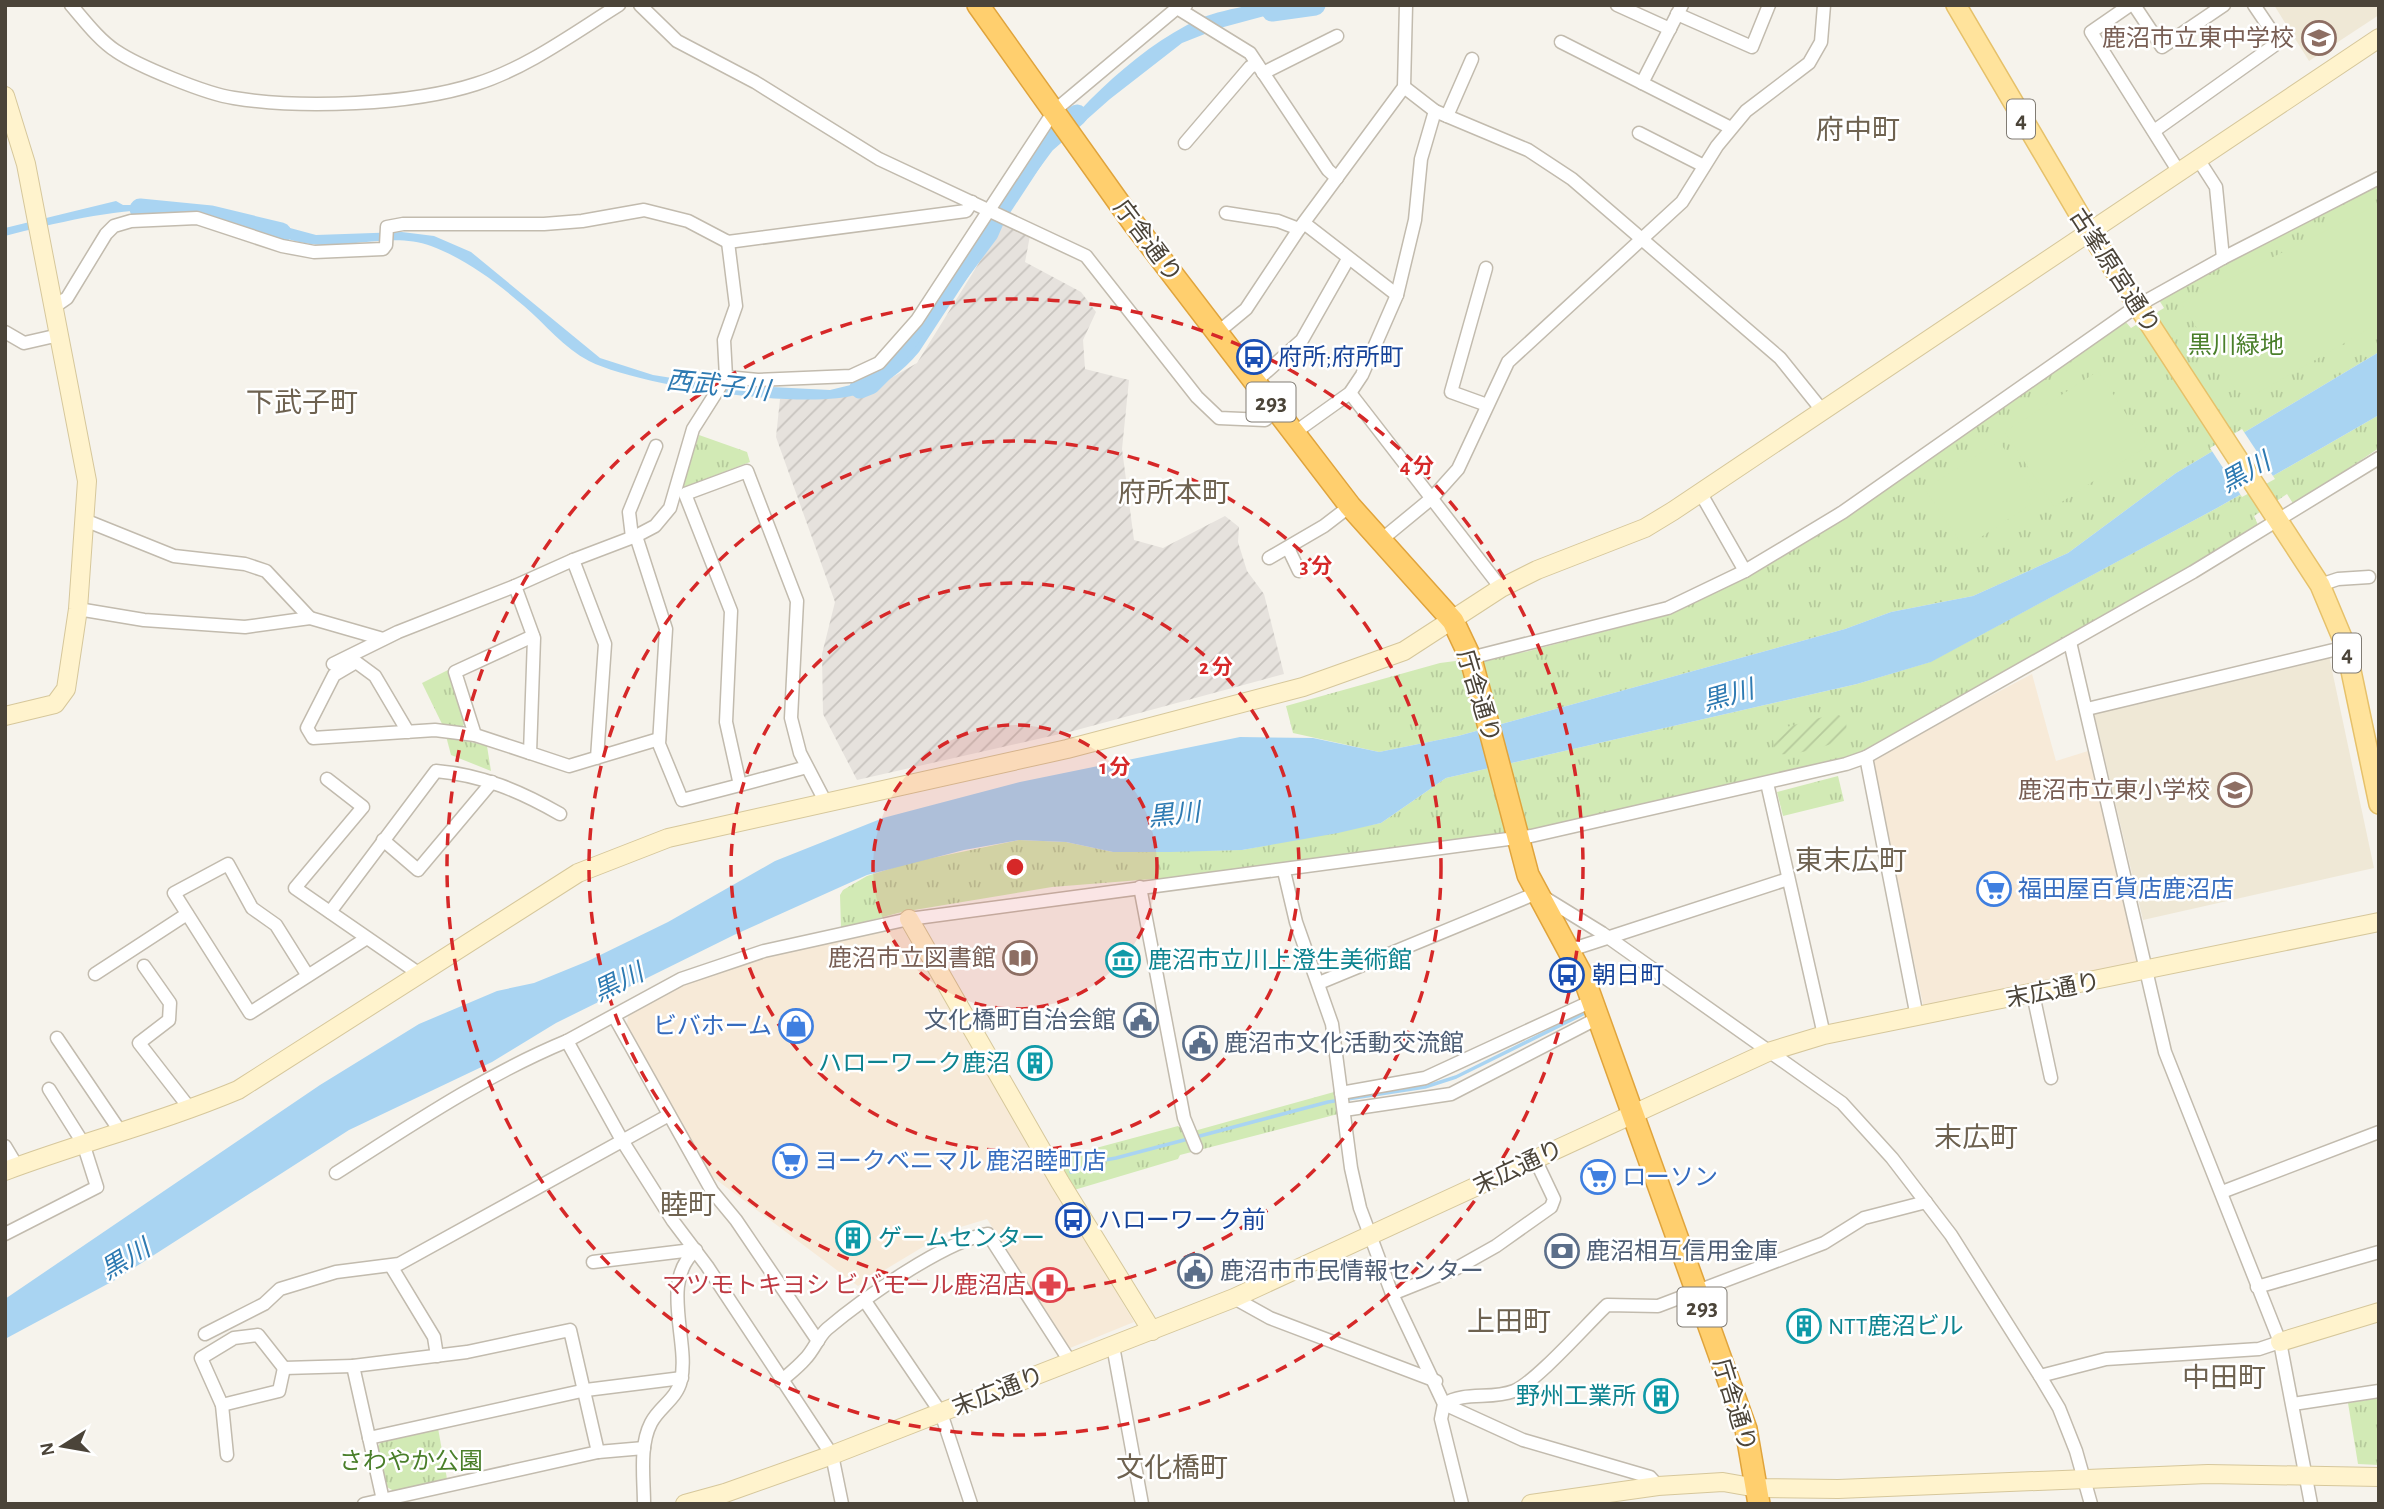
<svg xmlns="http://www.w3.org/2000/svg" width="2384" height="1509" font-family="'Alegreya Sans','Noto Sans JP',sans-serif">
<defs>
<pattern id="industrial-furrows" width="10" height="10" patternUnits="userSpaceOnUse" patternTransform="scale(1.75)"><rect width="10" height="10" fill="#e6e2dd"/><path d="M-1 1l2-2M0 10L10 0M9 11l2-2" fill="none" stroke="#c7c3be"/></pattern>
<pattern id="park-tufts" width="24" height="20" patternUnits="userSpaceOnUse" patternTransform="scale(1.75)"><rect width="24" height="20" fill="#d2eab5"/><path d="M3 7l-1-3M5 7V3M7 7l1-3M15 17l-1-3M17 17v-4M19 17l1-3" fill="none" stroke="#b6ca9c"/></pattern>
<pattern id="garden-furrows" width="10" height="10" patternUnits="userSpaceOnUse" patternTransform="scale(1.75)"><rect width="10" height="10" fill="#d2eab5"/><path d="M-1 1l2-2M0 10L10 0M9 11l2-2" fill="none" stroke="#b6ca9c"/></pattern>
</defs>
<rect width="100%" height="100%" fill="#f6f3ec"/>
<!-- commercial -->
<g fill="#f7ead8">
<path d="M2032 674 2056 761 2088 751 2141 967 1924 1009 1871 759Z"/>
<path d="M900 924 1134 1322 1070 1348 987 1219 951 1230 858 1286 710 1175 627 1024 629 1010 690 977 768 951Z"/>
</g>
<!-- industrial -->
<path fill="url(#industrial-furrows)" d="M1008 216 1032 225 1025 262 1081 292 1096 312 1083 340 1085 369 1129 380 1122 449 1134 540 1163 548 1225 516 1239 527 1238 542 1247 571 1264 594 1284 674 1073 731 857 780 823 714 822 654 835 602 776 437 780 399 865 393 917 363Z"/>
<!-- education -->
<g fill="#efe8d6">
<path d="M2274 5H2379V15L2309 61Z"/>
<path d="M2329 656 2374 868 2143 920 2094 713Z"/>
</g>
<!-- park -->
<g fill="url(#park-tufts)">
<path d="M2379 183V352L2176 473 2068 553 1973 596 1891 612 1845 629 1458 736 1379 752 1293 733 1286 706 1440 663 1525 652 1671 614 1846 518 2125 321 2131 328 2164 308 2159 300 2193 279Z"/>
<path d="M2379 415V448L2294 505 2287 494 2254 516 2259 527 2211 556 1869 749 1822 766 1504 837 1178 877 1052 887 902 912 841 928 840 895 843 890 867 876 908 863 1019 840 1066 842 1113 852 1242 850 1381 823 1446 778 1857 684 1930 662 2217 508Z"/>
<path d="M699 435 747 452 750 462 682 488Z"/>
<path d="M448 670 467 718 462 728 443 726 422 683Z"/>
<path d="M446 736 487 746 491 771 451 755Z"/>
<path d="M1838 776 1844 801 1783 816 1777 792Z"/>
<path d="M1334 1092 1338 1114 1180 1155 1178 1159 1074 1190 1055 1159 1178 1126 1187 1133Z"/>
<path d="M2379 1398V1465L2358 1464 2348 1403Z"/>
<path d="M438 1428 447 1479 394 1491 385 1486 377 1448 382 1440Z"/>
</g>
<!-- garden -->
<path fill="url(#garden-furrows)" d="M1830 715H1839L1846 722C1847 729 1847 734 1842 738 1834 746 1791 756 1781 754L1774 747 1773 738 1783 728Z"/>
<!-- pitch -->
<g fill="#d2eab5">
<path d="M2371 208 2379 211V323L2256 394 2243 395 2236 390 2181 303Z"/>
<path d="M2098 371 2147 446 2054 507 2005 432Z"/>
<path d="M1999 441 2038 500 1964 548 1925 489Z"/>
</g>
<!-- water -->
<g fill="#a9d4f2">
<path d="M1250 5H1305L1220 28 1182 43 1110 99 1050 152 919 352C902 372 885 385 859 394 807 411 638 386 589 361 564 348 545 324 524 306 496 282 466 259 431 246 393 232 349 249 310 244 277 240 247 220 214 214 145 201 72 219 5 236V228L116 201 123 205H205L316 235 402 232 434 236 471 252 600 358 653 375 710 384 830 390 863 382 895 366 905 356C975 241 1075 78 1199 19 1215 12 1233 9 1250 5Z"/>
<path d="M2379 352V415L2217 508 1931 662 1857 684 1446 778 1381 823 1338 833 1242 850 1171 852H1113L1066 842 1019 840 964 850 867 875 734 935 556 1023 492 1062 349 1130 115 1280 5 1339V1299L320 1085 419 1024 497 991 534 983 588 961 668 922 775 861 883 818 1020 782 1240 737 1313 738 1379 752 1458 736 1845 629 1891 612 1973 596 2068 553 2176 473Z"/>
</g>
<!-- pier -->
<path fill="#f6f3ec" d="M2242 429 2275 479 2242 497 2210 448Z"/>
<g fill="none" stroke-linecap="round" stroke-linejoin="round">
<!-- stream -->
<g stroke="#a9d4f2" stroke-width="3.5">
<path d="M1196 1137 1328 1102 1425 1087 1456 1077 1583 1014"/>
<path d="M1071 1172 1085 1167 1088 1160 1101 1156 1105 1160 1116 1158 1188 1139"/>
</g>
<!-- river -->
<g stroke="#a9d4f2" stroke-width="21">
<path d="M1272 11 1315 5"/>
<path d="M140 209 211 216 281 233"/>
<path d="M860 388 870 384 890 364 988 233 1002 201 1045 143 1077 115"/>
</g>
<!-- street casing -->
<g stroke="#c2bbae" stroke-width="15">
<g id="street">
<path d="M71 5C84 20 99 40 116 51 138 66 206 94 234 98 301 109 411 105 476 84 527 68 574 33 619 5"/>
<path d="M640 5 677 41 755 82 879 159 1086 256 1197 397 1219 418 1265 420 1277 410"/>
<path d="M1617 5 1670 29"/>
<path d="M2130 5 2091 32 2179 172"/>
<path d="M2134 5 2162 47 2224 5"/>
<path d="M1177 8 1250 53 1328 170 1337 178"/>
<path d="M1677 14 1752 47 1769 5"/>
<path d="M1561 42 1731 128"/>
<path d="M1263 73 1337 36"/>
<path d="M1642 83 1682 5"/>
<path d="M1404 87 1435 111 1528 150 1572 179 1780 358 1821 409"/>
<path d="M1447 116 1472 59"/>
<path d="M2154 131 2279 42 2254 5"/>
<path d="M1639 133 1704 166"/>
<path d="M1185 143 1250 67 1257 64"/>
<path d="M2198 159 2216 187 2223 258"/>
<path d="M1226 213 1278 221 1299 229"/>
<path d="M1304 223 1397 295"/>
<path d="M728 242 736 306 724 340 726 377 693 429 670 508 655 526 636 536 666 629 659 744 682 800 740 785"/>
<path d="M1486 268 1451 392 1487 405"/>
<path d="M54 307 67 298 106 234 114 226 131 221 197 218 282 246 314 252 383 249 386 245 387 227 403 224H544L582 221 644 210 688 221 728 242 966 211 972 202"/>
<path d="M5 332 24 343 59 335"/>
<path d="M1217 333 1246 309 1299 229 1404 87 1406 5"/>
<path d="M726 377 758 380 851 376 879 363 917 320 1054 111 1177 8 1186 5"/>
<path d="M1255 382 1302 340 1348 259"/>
<path d="M1350 393 1501 588"/>
<path d="M1294 433 1350 393 1362 375 1397 295 1415 220 1421 159 1435 111"/>
<path d="M1700 492 1745 571"/>
<path d="M87 521 174 556 245 564 266 571 310 618"/>
<path d="M632 537 629 512 656 446"/>
<path d="M1381 540 1432 498 1458 469 1508 362 1682 202 1717 146 1746 111 1809 63 1821 42 1824 5"/>
<path d="M1288 548 1299 571"/>
<path d="M1269 558 1324 526 1350 506"/>
<path d="M573 560 636 536"/>
<path d="M2320 585 2338 579 2369 577"/>
<path d="M78 609 144 620 245 627 310 618 383 639"/>
<path d="M2070 642 2165 1052 2280 1342 2311 1504"/>
<path d="M1470 658 1668 608 1745 571 1843 512 2137 306 2223 258 2379 178"/>
<path d="M333 664 398 632 515 586"/>
<path d="M2087 709 2346 647"/>
<path d="M408 732 375 676 356 662 334 675 307 728 313 738 435 730 475 735"/>
<path d="M530 753 475 735 455 672 533 636"/>
<path d="M1866 757 1917 1017"/>
<path d="M597 758 605 644 573 560 515 586 534 638 530 753 569 766 659 739"/>
<path d="M807 767 740 785 726 722 731 611 685 494 747 471 797 601 791 718 800 753 826 803"/>
<path d="M327 779 363 807 295 888 421 975"/>
<path d="M1767 783 1824 1035"/>
<path d="M383 840 418 870 492 782"/>
<path d="M1284 871 1296 922 1332 1024 1351 1168 1360 1208 1392 1294 1444 1404 1441 1419 1462 1504"/>
<path d="M1140 887 1184 1118 1196 1147"/>
<path d="M330 912 436 771C482 775 520 791 560 814"/>
<path d="M1570 950 1788 879"/>
<path d="M144 966 170 1003 169 1020 139 1043 191 1110"/>
<path d="M95 974 187 914"/>
<path d="M308 976 276 925 252 908 228 864 174 893 250 1013 367 938"/>
<path d="M1319 983 1537 893 1602 933 1842 1103 1892 1158 1951 1235 2040 1376 2059 1408 2076 1451 2091 1504"/>
<path d="M2033 994 2051 1078"/>
<path d="M614 1016 712 1191 736 1220 818 1341"/>
<path d="M57 1038 120 1131"/>
<path d="M1341 1093 1425 1078 1592 1001"/>
<path d="M1344 1110 1451 1094 1598 1018"/>
<path d="M5 1146 17 1166"/>
<path d="M336 1173C411 1125 485 1075 567 1041"/>
<path d="M2222 1192 2379 1132"/>
<path d="M5 1234 97 1187 83 1143 49 1089"/>
<path d="M593 1262 684 1251 689 1256"/>
<path d="M391 1266 434 1337 437 1356"/>
<path d="M2257 1287 2379 1252"/>
<path d="M1392 1294 1457 1268 1496 1246 1551 1207 1554 1199 1535 1159"/>
<path d="M1234 1298 1270 1318 1436 1381"/>
<path d="M865 1301 941 1413 971 1504"/>
<path d="M205 1334 264 1304 280 1289 336 1272 399 1264 669 1115"/>
<path d="M1113 1346 1142 1504"/>
<path d="M2040 1376 2106 1359 2259 1349 2280 1342"/>
<path d="M781 1381C789 1374 798 1367 805 1359 814 1350 818 1337 827 1329 861 1300 946 1240 988 1234L1071 1363"/>
<path d="M1444 1404C1465 1391 1491 1400 1514 1391 1536 1382 1587 1324 1607 1305L1658 1306 1824 1243 1864 1218 1926 1202"/>
<path d="M1444 1404 1523 1440 1650 1477 1658 1486"/>
<path d="M2293 1404 2379 1391"/>
<path d="M222 1405 279 1391 284 1368"/>
<path d="M369 1438 586 1390 682 1378"/>
<path d="M227 1455 222 1405 201 1358 234 1338 258 1335 284 1368 353 1366"/>
<path d="M383 1500 353 1366 467 1352 570 1330 598 1452"/>
<path d="M364 1504 598 1452 644 1448"/>
<path d="M644 1504C644 1479 639 1446 651 1423 659 1407 677 1399 681 1380 690 1342 659 1281 696 1250"/>
<path d="M842 1504 832 1455 707 1266 673 1221 623 1142 567 1041 681 979 764 951 909 919 1531 836 1846 764 1866 757 2193 572 2379 458"/>
</g>
</g>
<!-- secondary casing -->
<g stroke="#d6c79b" stroke-width="20">
<g id="secondary">
<path d="M5 96 26 164 87 481 78 609 66 689 55 704 5 716"/>
<path d="M909 919 1060 1182 1152 1331"/>
<path d="M5 1171C82 1142 162 1122 238 1090L578 873 668 838 1067 749 1303 687 1404 651 1501 588 1537 570 1645 528 1673 511 2379 38"/>
<path d="M2280 1342 2379 1312"/>
<path d="M685 1504 725 1493 832 1455 1234 1298 1768 1052 1824 1035 2379 922"/>
<path d="M1531 1504 1658 1486 1723 1482 1757 1488 1838 1489 2208 1474 2379 1477"/>
</g>
</g>
<!-- primary casing -->
<g stroke="#e6c16a" stroke-width="22">
<path id="primary" d="M1956 5 2089 231 2320 585 2346 647 2379 804"/>
</g>
<!-- highway casing -->
<g stroke="#e0a43c" stroke-width="24">
<path id="highway" d="M978 5 1134 224 1350 506 1453 621 1471 659 1528 875 1585 981 1746 1429 1759 1504"/>
</g>
<!-- street -->
<use href="#street" stroke="#fff" stroke-width="12"/>
<!-- secondary -->
<use href="#secondary" stroke="#fff3cd" stroke-width="18"/>
<!-- primary -->
<use href="#primary" stroke="#ffe39c" stroke-width="19"/>
<!-- highway -->
<use href="#highway" stroke="#ffcf6e" stroke-width="21"/>
</g>
<!-- distance rings -->
<circle cx="1015" cy="867" r="142" fill="#d62828" fill-opacity=".12"/>
<g fill="none" stroke="#d62828" stroke-width="3.5" stroke-dasharray="12 9">
<circle cx="1015" cy="867" r="142"/>
<circle cx="1015" cy="867" r="284"/>
<circle cx="1015" cy="867" r="426"/>
<circle cx="1015" cy="867" r="568"/>
</g>
<!-- icons -->
<defs>
<g id="school-ring" transform="scale(1.75)"><circle r="9.5" fill="#fff" stroke="#8d6e63" stroke-width="1.5"/><path d="M0-5L7-2L0 1L-7-2ZM-4 1L0 2.5L4 1V4Q0 6-4 4Z" fill="#8d6e63"/></g>
<g id="bus-ring" transform="scale(1.75)"><circle r="9.5" fill="#fff" stroke="#1a4fb4" stroke-width="1.5"/><path d="M-5-6H5V4H4V6H2V4H-2V6H-4V4H-5ZM-3.5-4V0h7V-4ZM-3.5 1.2v1.5H-2V1.2ZM2 1.2v1.5H3.5V1.2Z" fill="#1a4fb4"/></g>
<g id="supermarket-ring" transform="scale(1.75)"><circle r="9.5" fill="#fff" stroke="#3f7fe0" stroke-width="1.5"/><path d="M-6-5.5h2.5l.6 2H6L4.5 2H-2.5L-4.4-4H-6ZM-1.5 3.2a1.3 1.3 0 1 0 .1 0ZM3 3.2a1.3 1.3 0 1 0 .1 0Z" fill="#3f7fe0"/></g>
<g id="library-ring" transform="scale(1.75)"><circle r="9.5" fill="#fff" stroke="#8d6e63" stroke-width="1.5"/><path d="M-6-4Q-3-5.5-.7-3.5V5Q-3 3-6 4ZM6-4Q3-5.5 .7-3.5V5Q3 3 6 4Z" fill="#8d6e63"/></g>
<g id="museum-ring" transform="scale(1.75)"><circle r="9.5" fill="#fff" stroke="#0f9aa8" stroke-width="1.5"/><path d="M0-6L6-3V-2H-6V-3ZM-5-1h2V3h-2ZM-1-1h2V3h-2ZM3-1h2V3H3ZM-6 4H6V6H-6Z" fill="#0f9aa8"/></g>
<g id="civic-ring" transform="scale(1.75)"><circle r="9.5" fill="#fff" stroke="#5c6f8a" stroke-width="1.5"/><path d="M-.6-6.5H3V-4.5H.6V-3L4-1V1h2V6H-6V1h2V-1L-.6-3ZM-1.2 2.5V6h2.4V2.5Z" fill="#5c6f8a"/></g>
<g id="shop-ring" transform="scale(1.75)"><circle r="9.5" fill="#fff" stroke="#3f7fe0" stroke-width="1.5"/><path d="M-5-2.5h2.3a2.7 3.5 0 0 1 5.4 0H5L5.5 6h-11ZM-1.5-2.5h3a1.5 2.3 0 0 0-3 0Z" fill="#3f7fe0"/></g>
<g id="building-ring" transform="scale(1.75)"><circle r="9.5" fill="#fff" stroke="#0f9aa8" stroke-width="1.5"/><path d="M-4-6H4V6H1V3H-1V6H-4ZM-2.5-4.3h1.7v1.8h-1.7ZM.8-4.3h1.7v1.8H.8ZM-2.5-1h1.7V.8h-1.7ZM.8-1h1.7V.8H.8Z" fill="#0f9aa8"/></g>
<g id="bank-ring" transform="scale(1.75)"><circle r="9.5" fill="#fff" stroke="#5c6f8a" stroke-width="1.5"/><path d="M-6-4H6V4H-6ZM0-2.3a2.3 2.3 0 1 0 0 4.6a2.3 2.3 0 1 0 0-4.6Z" fill="#5c6f8a"/></g>
<g id="pharmacy-ring" transform="scale(1.75)"><circle r="9.5" fill="#fff" stroke="#e0444e" stroke-width="1.5"/><path d="M-2-6h4v4h4v4h-4v4h-4v-4h-4v-4h4Z" fill="#e0444e"/></g>
</defs>
<g fill-rule="evenodd">
<use href="#school-ring" x="2319" y="38"/>
<use href="#bus-ring" x="1254" y="357"/>
<use href="#school-ring" x="2235" y="790"/>
<use href="#supermarket-ring" x="1994" y="889"/>
<use href="#library-ring" x="1020" y="958"/>
<use href="#museum-ring" x="1123" y="960"/>
<use href="#bus-ring" x="1567" y="975"/>
<use href="#civic-ring" x="1141" y="1020"/>
<use href="#shop-ring" x="796" y="1026"/>
<use href="#civic-ring" x="1200" y="1043"/>
<use href="#building-ring" x="1035" y="1063"/>
<use href="#supermarket-ring" x="790" y="1161"/>
<use href="#supermarket-ring" x="1598" y="1177"/>
<use href="#bus-ring" x="1073" y="1220"/>
<use href="#building-ring" x="853" y="1238"/>
<use href="#bank-ring" x="1562" y="1251"/>
<use href="#civic-ring" x="1195" y="1271"/>
<use href="#pharmacy-ring" x="1050" y="1285"/>
<use href="#building-ring" x="1804" y="1326"/>
<use href="#building-ring" x="1661" y="1396"/>
</g>
<g text-anchor="middle" stroke-width="5" stroke-linejoin="round" paint-order="stroke">
<!-- shield labels -->
<g fill="#fff" stroke="#817c74" stroke-width="2">
<rect x="2007" y="99.5" width="28" height="39" rx="5"/>
<rect x="1246.5" y="382.5" width="49" height="39" rx="5"/>
<rect x="2333" y="633.5" width="28" height="39" rx="5"/>
<rect x="1677.5" y="1287.5" width="49" height="39" rx="5"/>
</g>
<g font-size="23" font-weight="bold" fill="#4b4439">
<text x="2021" y="127">4</text>
<text x="1271" y="410">293</text>
<text x="2347" y="661">4</text>
<text x="1702" y="1315">293</text>
</g>
<!-- education labels -->
<g font-size="24" fill="#785e54" stroke="#fff" text-anchor="end">
<text x="2294" y="46">鹿沼市立東中学校</text>
<text x="2210" y="798">鹿沼市立東小学校</text>
<text x="996" y="966">鹿沼市立図書館</text>
</g>
<!-- street labels -->
<g font-size="24" fill="#4b4439" stroke="#fff">
<text transform="translate(1148 241) rotate(53)" y="8">庁舎通り</text>
<text transform="translate(2115 271) rotate(57)" y="8">古峯原宮通り</text>
<text transform="translate(1479 696) rotate(73)" y="8">庁舎通り</text>
<text transform="translate(2053 990) rotate(-11)" y="8">末広通り</text>
<text transform="translate(1518 1167) rotate(-25)" y="8">末広通り</text>
<text transform="translate(998 1391) rotate(-21)" y="8">末広通り</text>
<text transform="translate(1735 1405) rotate(73)" y="8">庁舎通り</text>
</g>
<!-- park labels -->
<g font-size="24" fill="#4a7f2a" stroke="#fff">
<text x="2236" y="353">黒川緑地</text>
<text x="411" y="1469">さわやか公園</text>
</g>
<!-- transit labels -->
<g font-size="24" fill="#164399" stroke="#fff" text-anchor="start">
<text x="1278" y="365">府所;府所町</text>
<text x="1592" y="983">朝日町</text>
<text x="1098" y="1228">ハローワーク前</text>
</g>
<!-- shop labels -->
<g font-size="24" fill="#366cbe" stroke="#fff" text-anchor="start">
<text x="2018" y="897">福田屋百貨店鹿沼店</text>
<text x="772" y="1034" text-anchor="end">ビバホーム</text>
<text x="814" y="1169">ヨークベニマル 鹿沼睦町店</text>
<text x="1622" y="1185">ローソン</text>
</g>
<!-- culture labels -->
<g font-size="24" fill="#0d838f" stroke="#fff" text-anchor="start">
<text x="1148" y="968">鹿沼市立川上澄生美術館</text>
<text x="1010" y="1071" text-anchor="end">ハローワーク鹿沼</text>
<text x="878" y="1246">ゲームセンター</text>
<text x="1828" y="1334">NTT鹿沼ビル</text>
<text x="1636" y="1404" text-anchor="end">野州工業所</text>
</g>
<!-- service labels -->
<g font-size="24" fill="#4e5e75" stroke="#fff" text-anchor="start">
<text x="1116" y="1028" text-anchor="end">文化橋町自治会館</text>
<text x="1224" y="1051">鹿沼市文化活動交流館</text>
<text x="1586" y="1259">鹿沼相互信用金庫</text>
<text x="1220" y="1279">鹿沼市市民情報センター</text>
</g>
<!-- health labels -->
<g font-size="24" fill="#be3a42" stroke="#fff" text-anchor="end">
<text x="1026" y="1293">マツモトキヨシ ビバモール鹿沼店</text>
</g>
<!-- water labels -->
<g font-size="26" font-style="italic" fill="#2e7ab2" stroke="#fff">
<text transform="translate(718 385) rotate(6)" y="9">西武子川</text>
<text transform="translate(2245 472) rotate(-29)" y="9">黒川</text>
<text transform="translate(1728 695) rotate(-16)" y="9">黒川</text>
<text transform="translate(1174 814) rotate(-6)" y="9">黒川</text>
<text transform="translate(618 982) rotate(-26)" y="9">黒川</text>
<text transform="translate(125 1259) rotate(-31)" y="9">黒川</text>
</g>
<!-- quarter labels -->
<g font-size="28" fill="#6e6250" stroke="#fff">
<text x="1858" y="139">府中町</text>
<text x="302" y="412">下武子町</text>
<text x="1174" y="502">府所本町</text>
<text x="1851" y="870">東末広町</text>
<text x="1976" y="1147">末広町</text>
<text x="688" y="1214">睦町</text>
<text x="1509" y="1331">上田町</text>
<text x="2224" y="1387">中田町</text>
<text x="1172" y="1477">文化橋町</text>
</g>
</g>
<circle cx="1015" cy="867" r="10" fill="#d62828" stroke="#fff" stroke-width="3.5"/>
<g font-size="21" text-anchor="middle" font-weight="bold" fill="#d62828" stroke="#fff" stroke-width="5" stroke-linejoin="round" paint-order="stroke">
<text x="1417" y="473">4 分</text>
<text x="1316" y="573">3 分</text>
<text x="1216" y="674">2 分</text>
<text x="1115" y="774">1 分</text>
</g>
<!-- border -->
<rect width="2384" height="1509" fill="none" stroke="#4b4439" stroke-width="14"/>
<!-- north arrow -->
<g transform="translate(63 1446) rotate(259)" stroke="#ffffff" stroke-width="5" paint-order="stroke">
<path d="M0-5L12 26L0 18L-12 26Z" fill="#4b4439"/>
<text y="-10" font-size="19" font-weight="bold" text-anchor="middle" fill="#4b4439">N</text>
</g>
</svg>
